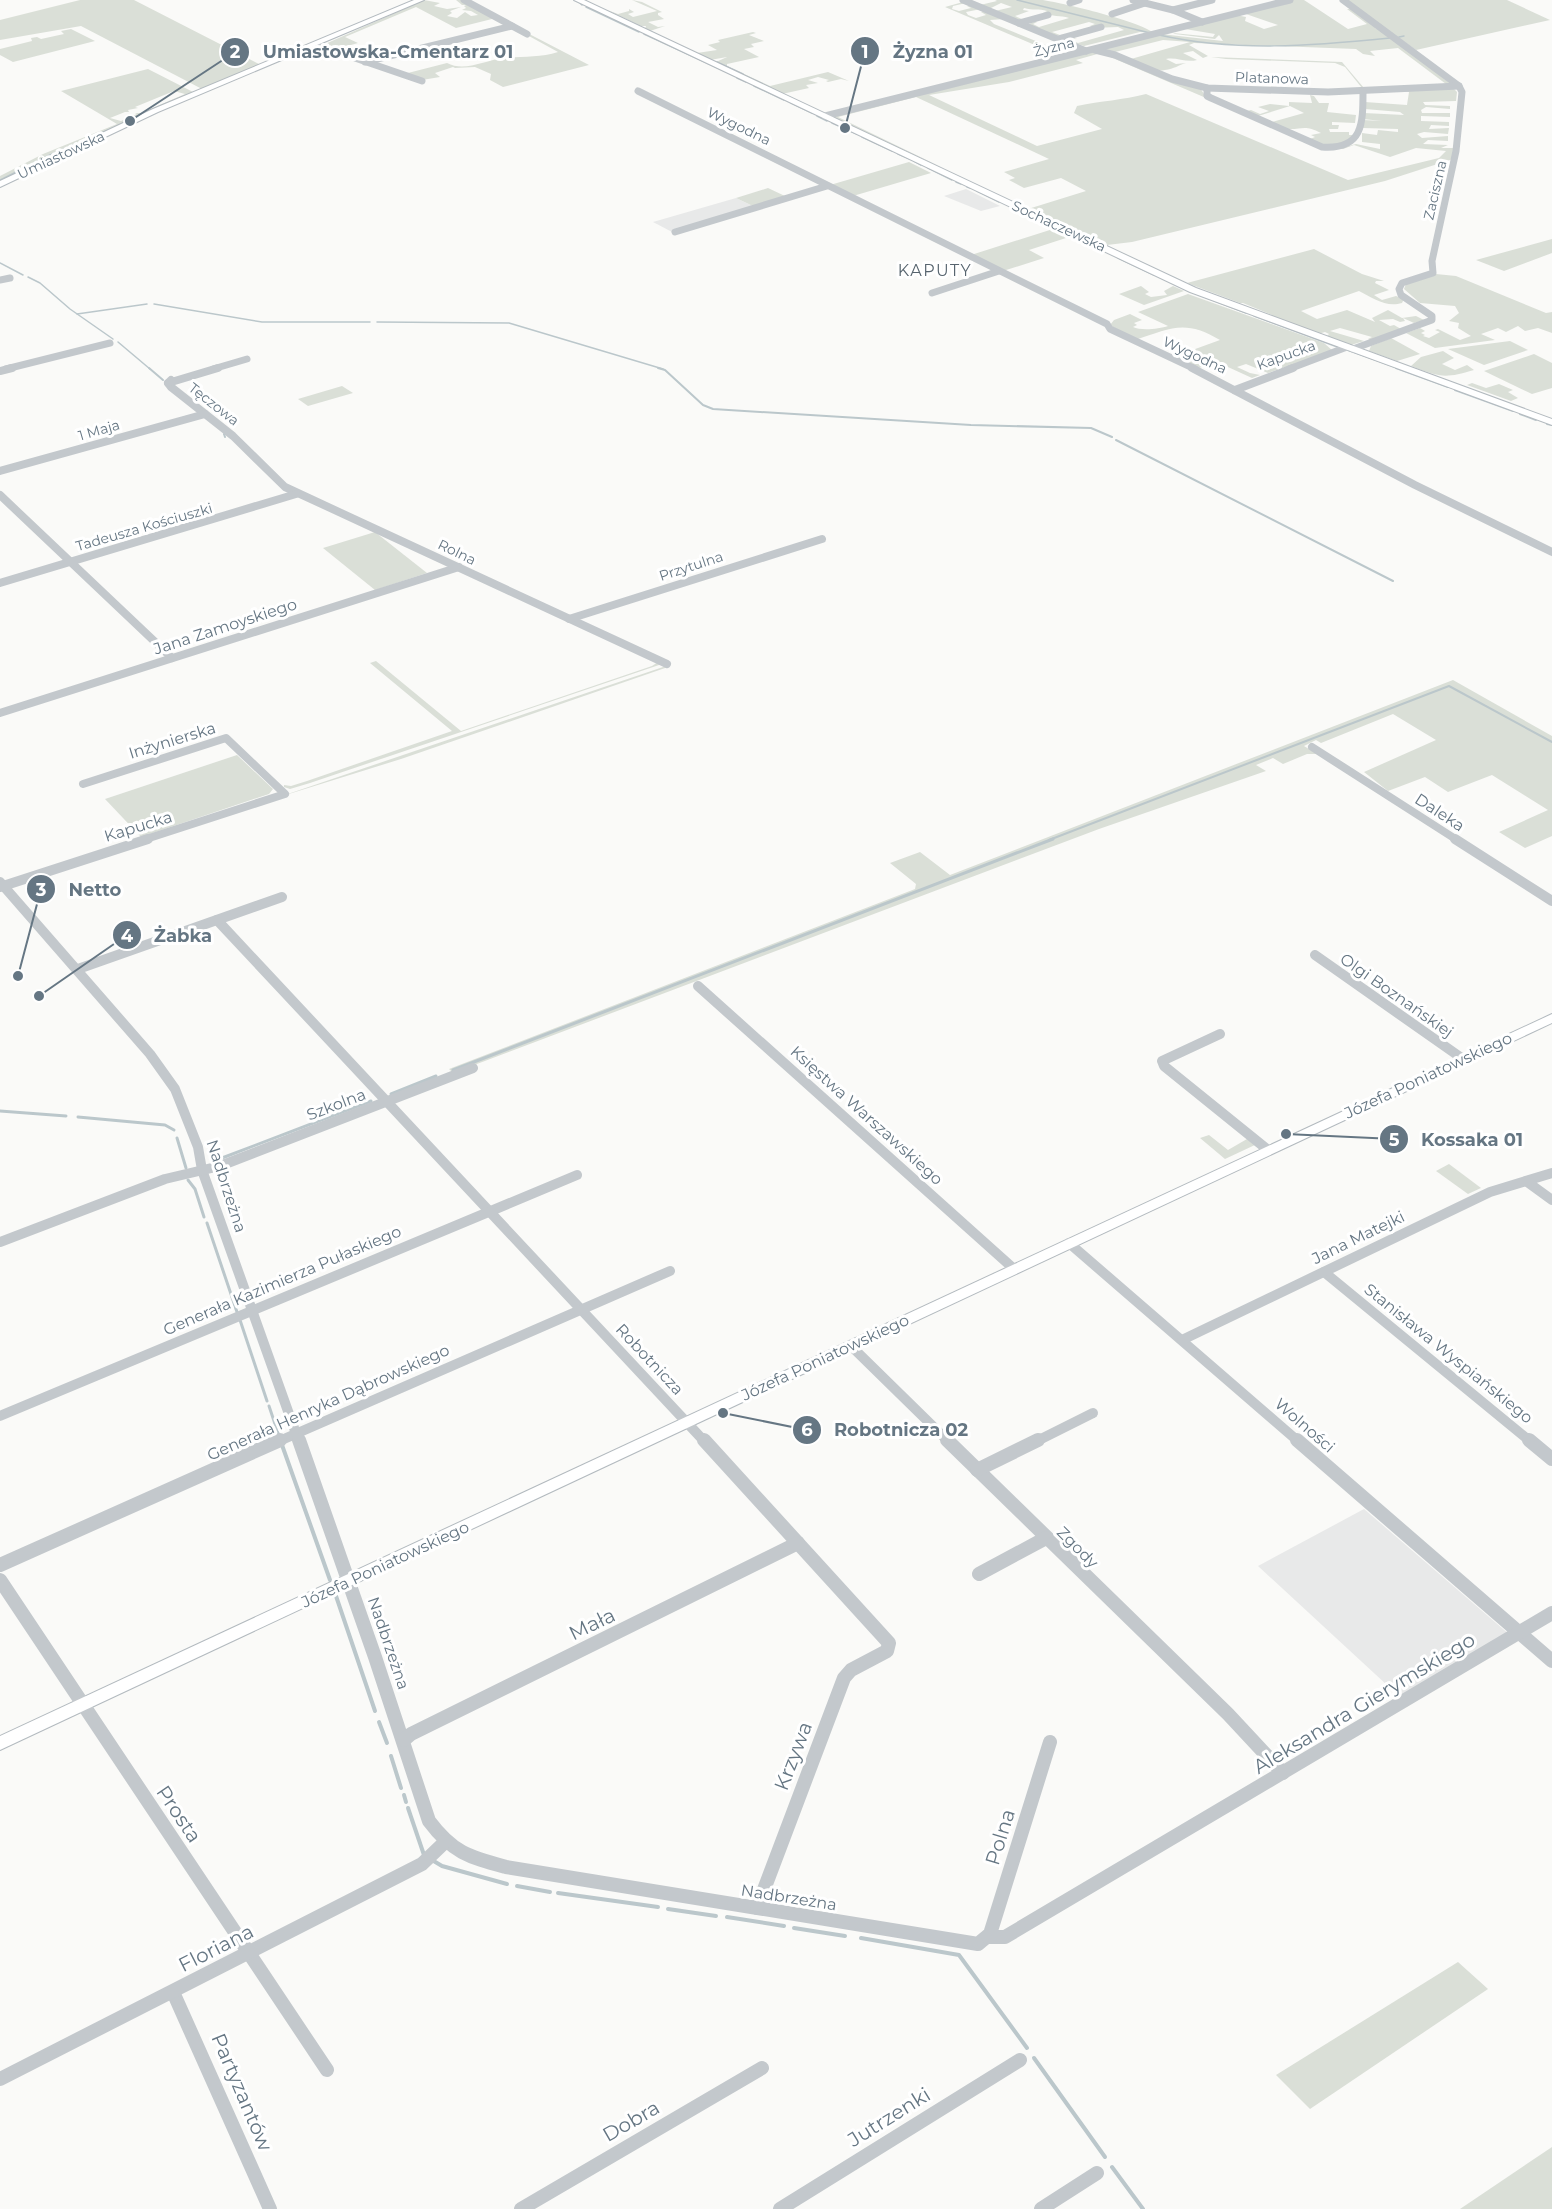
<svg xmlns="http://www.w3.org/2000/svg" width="1552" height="2209" font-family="Montserrat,sans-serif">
<rect width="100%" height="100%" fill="#fafaf8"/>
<!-- built -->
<g fill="#e8e9e9">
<path d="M966 189 1000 206 981 211 944 196Z"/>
<path d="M736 198 759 209 674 233 653 222Z"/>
<path d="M1364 1509 1510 1635 1401 1698 1258 1566Z"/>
</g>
<!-- green -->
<g fill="#dadfd7" fill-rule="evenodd">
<path d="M80 0H134L261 65 202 89 81 26 0 40V20Z"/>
<path d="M424 0 440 3 434 6 447 9 461 7 450 11 452 13 447 16 457 18 465 12 471 16 478 15 471 11 462 10 466 8 464 6 466 5H462L456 0H464L589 65 503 87 490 80 491 74 475 67 455 68 453 67 435 73 440 77 422 80 404 74 447 63C464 72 484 61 502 58 521 56 540 58 558 52L496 18 456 28 416 7 345 37 358 43 344 47 349 50 345 51 323 45Z"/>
<path d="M632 0 642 2 662 12 658 13V15L664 19 648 22 658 27 665 26 650 31 645 29 646 26H641L607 10 618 14 629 11V9L634 12 628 14 633 17 657 11Z"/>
<path d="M995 0C1011 0 1028 0 1043 0 1067 4 1138 21 1154 33L1140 32 1084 46 1067 41V39L1077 38 1071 40 1078 43 1124 30 1118 27 1093 28 1090 26 1095 24 1089 22 1052 32 1060 35 1068 34 1055 36 1027 25 1035 21 1037 22 1033 24 1039 27 1069 18C1060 15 1053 17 1043 13L1047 11C1039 8 1033 11 1024 8L1023 10 1029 11 1015 16 1024 20H1016L995 11 1012 7 1001 3 989 9 980 5 997 1Z"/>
<path d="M1293 0H1304L1348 29 1367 24 1347 9H1353L1377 26 1375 28 1387 33 1452 85 1366 90 1362 88 1345 67 1335 63 1226 59 1211 57 1342 62 1364 88 1446 84 1398 48 1370 51 1375 56 1363 54 1356 49 1194 43 1189 45 1208 56 1203 58 1193 51 1183 53 1197 60C1186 63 1177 57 1166 59L1176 64 1186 63C1179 65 1174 69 1165 70 1145 74 1118 55 1097 50L1161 34 1223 41 1219 35 1215 39 1175 34 1173 33 1213 37 1215 34 1185 29 1236 15 1246 17 1245 21 1264 29 1278 25 1243 13ZM1163 40 1190 42 1131 59 1115 52Z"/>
<path d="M1345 0H1507L1550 20 1416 50Z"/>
<path d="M963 2 966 3 953 6 952 9 959 11 971 8 967 6 971 5 981 9 966 12 968 15 976 18 986 15 981 12 985 11 1005 19 990 20 994 24 1053 48 1059 45 1056 43 1060 42 1071 47 1070 50 1056 54 945 7Z"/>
<path d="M71 29 95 41 13 62 0 55V49L32 41 31 38 37 37 41 39 64 34 61 31Z"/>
<path d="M753 32 756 33 749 35 764 41 751 44 754 47 744 49 759 57 727 64V66L770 86 828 72 849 81 841 79 828 82 826 81 829 80 818 77 808 80 818 83 806 85 809 88 782 94 716 62 727 57 710 60 697 53 717 50 708 45 720 42 718 40Z"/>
<path d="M1091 51 1113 56 1172 80 1200 88 1206 97 1322 147 1338 149 1356 144 1380 149V144L1362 142V133L1377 135 1378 130 1398 132V129L1363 128V120L1382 121 1363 119 1364 113 1404 115 1400 112 1365 109V102L1407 105 1409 92 1402 91 1404 89 1453 88 1457 92 1456 101 1423 102 1425 105 1450 106V109L1426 107 1421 110 1422 113H1450V117L1421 116V121L1449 122V126L1431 125 1429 129 1449 128 1448 134 1424 132 1417 134 1422 138 1448 136V141L1428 140 1423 144 1448 145 1441 148H1454L1453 159 1385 181 1132 242 1107 245 1028 209 1086 191 1061 178 1024 188 1009 180 1015 178 1004 172 1049 159 916 97 838 117 945 169 833 117ZM1101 53 1325 149H1343L1354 145 1390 157 1416 148 1446 151 1439 158 1348 180 1146 94C1123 100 1101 101 1077 106L1074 113 1102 129 1037 146 929 95 1009 82 1083 63 1076 60Z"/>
<path d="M148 69 195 93 50 156 0 182V176L43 154 117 124 61 91ZM174 91 185 94 141 113H135L137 114 121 121 110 118 125 112H129L128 110 138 108 135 107Z"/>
<path d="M1310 95 1314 96 1319 103H1329L1327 112 1356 115 1355 123 1332 122V125H1339L1338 129H1329L1330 132H1349V135H1354L1352 140 1327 147 1310 139 1315 137 1311 135 1321 133C1304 124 1302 130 1287 129 1282 128 1276 124 1272 122L1304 113 1290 106 1258 116 1247 111 1251 110 1260 114 1269 111 1258 107 1270 104 1289 106V102L1312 103Z"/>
<path d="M909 162 931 173 853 196 830 185Z"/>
<path d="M768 188 787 197 755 207 736 198Z"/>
<path d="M1053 229 1069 237 1029 250 1044 258 1003 271 971 255Z"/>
<path d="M1552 239V253L1504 271 1476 260Z"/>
<path d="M1314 249 1362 274 1384 281H1376L1375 283 1389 290 1374 295 1382 300 1396 296 1404 299 1402 303C1386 308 1373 298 1359 291L1301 311 1317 319 1347 310 1375 322 1372 318 1388 310 1402 318 1416 316 1424 320 1414 323 1403 318 1405 321 1400 322 1393 319 1379 320 1390 326 1394 325 1401 329 1370 340 1368 339 1372 337 1340 328 1330 331 1364 341 1351 345 1327 336 1329 334 1325 332 1318 334 1270 317 1272 315 1243 303H1240L1187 283Z"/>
<path d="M1436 274 1456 276 1546 313 1552 312V333L1538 328 1525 331 1518 326 1506 332 1498 328 1481 334 1495 340 1435 348 1406 333 1420 328 1425 331 1421 333 1425 335 1423 336 1429 338 1440 332 1435 330 1438 329 1460 340 1471 336 1458 328 1459 323 1449 321 1459 313 1455 306 1420 303 1404 289 1406 284Z"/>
<path d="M1141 286 1149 292 1145 294 1151 297 1167 295 1164 291 1173 286 1184 291 1144 305 1119 294Z"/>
<path d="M1188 294 1324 343 1333 351 1268 373 1246 364 1237 367 1250 373 1260 375 1252 378 1217 362 1199 368 1176 356 1220 340C1185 319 1171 328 1135 340L1110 325 1114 320 1130 314 1142 320 1134 323 1137 325 1133 327C1141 331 1159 329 1168 326L1138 312Z"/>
<path d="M1391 338 1420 354 1397 361 1369 351 1371 346Z"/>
<path d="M1510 341 1528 350 1484 365 1448 349Z"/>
<path d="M1443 351 1454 358 1442 364 1455 370 1467 365 1474 370C1444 379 1440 377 1411 366L1421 357Z"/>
<path d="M1534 354 1552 363V388L1532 394 1484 371Z"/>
<path d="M1472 383 1486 388 1499 384 1513 390 1508 392 1518 398 1511 401 1467 385Z"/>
<path d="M342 386 353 393 308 406 298 399Z"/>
<path d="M375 532 427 573 375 590 323 548Z"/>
<path d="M376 661 461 731 652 666 658 662 662 664 310 783 290 789 284 787V785L291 786 307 781 452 731 370 663Z"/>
<path d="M666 666 668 667 401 759 276 798Z"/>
<path d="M1453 680 1552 736V836L1525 848 1499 832 1548 810 1492 775 1448 792 1425 777 1388 791 1364 772 1436 740 1393 714 1321 743 1316 740 1304 746 1317 754H1307L1283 764 1273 758 1256 765 1266 771 1099 829 453 1073 449 1069 915 889 916 884 890 863 920 852 950 875Z"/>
<path d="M237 755 273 789 269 794 141 837 105 799Z"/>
<path d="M1209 1135 1228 1150 1247 1139 1257 1144 1225 1159 1200 1138Z"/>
<path d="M1449 1164 1481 1188 1468 1194 1436 1171Z"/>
<path d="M1458 1962 1488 1989 1310 2109 1276 2075Z"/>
<path d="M1552 2147V2209H1460Z"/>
</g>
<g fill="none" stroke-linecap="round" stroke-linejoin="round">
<!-- stream-far3 -->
<g stroke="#bbc7cb" stroke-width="1.5">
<path d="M1017 0 1150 33"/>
<path d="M580 3 582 5"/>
<path d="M586 7 639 32"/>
<path d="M644 34 733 75"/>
<path d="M1159 35C1236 52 1312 46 1390 38"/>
<path d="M1399 37 1404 36"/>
<path d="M717 62 743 74"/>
<path d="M737 78 746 82"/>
<path d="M754 86 784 100"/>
<path d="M791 103 812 113"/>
<path d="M817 116 827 121"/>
<path d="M832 123 857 134"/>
<path d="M862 137 892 151"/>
<path d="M898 154 910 159"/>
<path d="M914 161 921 165"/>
<path d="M928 168 952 180"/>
<path d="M0 180 50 155 113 128"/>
<path d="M956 182 961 184"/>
<path d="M967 187 970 188"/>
<path d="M977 191 999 202"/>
<path d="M1056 230 1060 232"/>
<path d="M1065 234 1070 236"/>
<path d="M1118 258 1154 275"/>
<path d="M0 263 23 275"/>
<path d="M28 277 40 283 70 309 113 339"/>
<path d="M1199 295 1246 313"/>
<path d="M154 304 262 322H370"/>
<path d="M77 314 147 304"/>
<path d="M1254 316 1340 348"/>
<path d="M377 322 509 323 663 369"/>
<path d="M118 342 150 369"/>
<path d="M1345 349 1400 369"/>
</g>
<!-- stream-far2 -->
<g stroke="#bbc7cb" stroke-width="2">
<path d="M149 368 163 380"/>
<path d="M658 368 665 370 703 405 713 409 971 425 1091 428 1112 437"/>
<path d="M1396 368 1448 387"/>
<path d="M1455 390 1513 411"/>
<path d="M1520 414 1536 420"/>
<path d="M1547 424 1552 425"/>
<path d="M224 434 225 437"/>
<path d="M1116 440 1393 581"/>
<path d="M1049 840 1449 686 1552 742"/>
</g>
<!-- stream-far1 -->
<g stroke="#bbc7cb" stroke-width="3">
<path d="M453 1070 1053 839"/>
<path d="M391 1094 436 1076"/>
<path d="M0 1111 66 1116"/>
<path d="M78 1117 165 1125 174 1130"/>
<path d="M177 1138 186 1168"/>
<path d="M222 1158 371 1101"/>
<path d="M188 1180 195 1189 204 1217"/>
<path d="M207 1223 237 1312"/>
<path d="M240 1320 267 1401"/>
<path d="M269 1406 279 1436"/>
</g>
<!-- stream -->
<g stroke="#bbc7cb" stroke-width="4">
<path d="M282 1445 330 1580"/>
<path d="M336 1596 375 1711"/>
<path d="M379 1722 387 1743"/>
<path d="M391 1756 401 1788"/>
<path d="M404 1795 406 1802"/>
<path d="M408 1808 424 1855"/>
<path d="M432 1860 442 1866 507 1884"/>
<path d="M517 1886 550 1892"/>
<path d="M558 1893 658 1907"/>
<path d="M668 1909 716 1916"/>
<path d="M727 1917 784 1926"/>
<path d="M794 1928 845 1936"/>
<path d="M861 1938 959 1955 1027 2048"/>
<path d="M1034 2058 1105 2157"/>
<path d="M1112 2167 1143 2209"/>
</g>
<!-- secondary casing -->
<g stroke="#b3babf" stroke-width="2">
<g id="secondary">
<path d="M414 0H424L158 112 0 187V181L153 109Z"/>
<path d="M574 0H584L1196 288 1552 419V425L1190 292Z"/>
<path d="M1552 1014V1023L0 1750V1736Z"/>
</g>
</g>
<!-- street-far3 -->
<g stroke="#c3c8cc" stroke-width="7">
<path d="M464 0 527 34"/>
<path d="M963 0 1086 51"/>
<path d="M1133 0 1173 10 1202 22"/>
<path d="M1343 0 1459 86 1462 92 1456 151 1432 261 1433 273 1402 283 1399 289 1401 295 1432 316V320L1353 349"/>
<path d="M1070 3 1079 0"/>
<path d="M1173 10 1212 0"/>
<path d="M1112 14 1145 3"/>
<path d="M1019 23 1048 15"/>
<path d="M1058 39 1101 27"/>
<path d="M317 45 422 81"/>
<path d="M1095 50 1115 55 1172 79 1207 88 1328 92 1459 86"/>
<path d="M365 62 512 26"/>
<path d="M1207 88V96L1211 98 1322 147C1363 150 1363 124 1363 91"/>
<path d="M638 91 1107 324 1110 329 1195 369"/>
<path d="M825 116 1290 0"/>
<path d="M675 232 827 186"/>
<path d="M0 280 10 278"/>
<path d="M932 293 999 271"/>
<path d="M6 369 110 343"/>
<path d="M213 369 247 359"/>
<path d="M1289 369 1347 347"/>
</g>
<!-- street-far2 -->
<g stroke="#c3c8cc" stroke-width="8">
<path d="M1192 368 1415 485 1552 552"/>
<path d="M0 371 12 368"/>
<path d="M171 380 168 383 171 387 233 436 285 487 667 664"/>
<path d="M168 383 218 368"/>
<path d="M1235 390 1293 368"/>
<path d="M0 471 205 414"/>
<path d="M0 495 172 658"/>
<path d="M0 583 296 494"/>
<path d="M569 619 822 539"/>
<path d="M0 713 459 567"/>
<path d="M1312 747 1457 840"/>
<path d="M83 784 226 738 285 794 143 840"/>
</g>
<!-- street-far1 -->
<g stroke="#c3c8cc" stroke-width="10">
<path d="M1455 839 1552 901"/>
<path d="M0 882 150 1054 175 1089 198 1147 202 1170 299 1442"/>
<path d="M0 887 148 839"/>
<path d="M217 920 705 1442"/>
<path d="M1315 955 1463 1059"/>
<path d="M78 969 282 897"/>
<path d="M698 986 1014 1269"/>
<path d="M1220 1034 1162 1061 1164 1066 1268 1150"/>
<path d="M1526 1181 1552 1200"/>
<path d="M0 1242 165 1179 220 1166 473 1068"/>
<path d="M1069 1243 1299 1442"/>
<path d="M1324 1272 1531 1442"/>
<path d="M1182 1340 1490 1192 1552 1173"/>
<path d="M850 1345 949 1442"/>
<path d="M0 1416 577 1175"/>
<path d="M277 1442 670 1271"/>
<path d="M1035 1442 1093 1413"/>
</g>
<!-- street -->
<g stroke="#c3c8cc" stroke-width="14">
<path d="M299 1440 375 1657 429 1821C453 1853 469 1857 506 1867L978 1944 990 1934 1050 1742"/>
<path d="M704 1440 889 1643 887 1651 851 1670 844 1678 757 1908"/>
<path d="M947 1440 1228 1714 1283 1773"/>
<path d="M1297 1440 1552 1661"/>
<path d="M1529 1440 1552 1459"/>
<path d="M977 1470 1038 1440"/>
<path d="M0 1565 280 1440"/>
<path d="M979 1574 1046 1538"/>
<path d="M0 1580 327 2070"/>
<path d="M404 1740 411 1734 798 1543"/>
<path d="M988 1937H1005L1552 1613"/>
<path d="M173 1992 270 2209"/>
<path d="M0 2079 422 1864 445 1842"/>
<path d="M521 2209 762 2068"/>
<path d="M780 2209 1020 2060"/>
<path d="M1041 2209 1097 2173"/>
</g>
<!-- secondary -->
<use href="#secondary" fill="#fff" fill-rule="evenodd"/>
</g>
<g text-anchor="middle" stroke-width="6" stroke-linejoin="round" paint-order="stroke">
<!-- far-street labels -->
<g font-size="14" fill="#657683" stroke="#fff">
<text transform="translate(1054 47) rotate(-14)" y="5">Żyzna</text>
<text transform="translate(1272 78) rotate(2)" y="5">Platanowa</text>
<text transform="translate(739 126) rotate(26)" y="5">Wygodna</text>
<text transform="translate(61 155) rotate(-25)" y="5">Umiastowska</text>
<text transform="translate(1435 190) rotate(-77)" y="5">Zaciszna</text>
<text transform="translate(1059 226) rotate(25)" y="5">Sochaczewska</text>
<text transform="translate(1195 355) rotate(25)" y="5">Wygodna</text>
<text transform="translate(1286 355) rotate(-20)" y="5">Kapucka</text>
<text transform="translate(214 404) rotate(38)" y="5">Tęczowa</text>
<text transform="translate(99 430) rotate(-16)" y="5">1 Maja</text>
<text transform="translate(144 527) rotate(-16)" y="5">Tadeusza Kościuszki</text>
<text transform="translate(457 552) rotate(26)" y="5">Rolna</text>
<text transform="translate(691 566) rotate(-18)" y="5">Przytulna</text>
</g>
<!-- far-quarter labels -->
<g font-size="16" letter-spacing="1.5" fill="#57646e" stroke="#fff">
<text x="935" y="276">KAPUTY</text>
</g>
<!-- street labels -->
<g font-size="16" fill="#657683" stroke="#fff">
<text transform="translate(225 626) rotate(-18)" y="6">Jana Zamoyskiego</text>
<text transform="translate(172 740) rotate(-17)" y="6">Inżynierska</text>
<text transform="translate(1440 812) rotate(33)" y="6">Daleka</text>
<text transform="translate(138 826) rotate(-17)" y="6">Kapucka</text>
<text transform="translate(1397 995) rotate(35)" y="6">Olgi Boznańskiej</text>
<text transform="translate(1428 1075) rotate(-25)" y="6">Józefa Poniatowskiego</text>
<text transform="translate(336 1104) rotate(-21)" y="6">Szkolna</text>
<text transform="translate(867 1115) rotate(42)" y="6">Księstwa Warszawskiego</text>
<text transform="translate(227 1186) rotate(72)" y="6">Nadbrzeżna</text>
<text transform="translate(1358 1237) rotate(-26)" y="6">Jana Matejki</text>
<text transform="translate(282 1280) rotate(-23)" y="6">Generała Kazimierza Pułaskiego</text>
<text transform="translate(1449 1353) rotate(39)" y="6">Stanisława Wyspiańskiego</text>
<text transform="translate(825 1357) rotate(-25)" y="6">Józefa Poniatowskiego</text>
<text transform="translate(650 1359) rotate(47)" y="6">Robotnicza</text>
<text transform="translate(328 1402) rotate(-24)" y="6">Generała Henryka Dąbrowskiego</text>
<text transform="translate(1305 1425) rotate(41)" y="6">Wolności</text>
<text transform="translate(1078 1547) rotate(45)" y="6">Zgody</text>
<text transform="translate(385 1564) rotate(-25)" y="6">Józefa Poniatowskiego</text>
<text transform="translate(389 1643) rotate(71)" y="6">Nadbrzeżna</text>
<text transform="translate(789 1897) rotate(9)" y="6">Nadbrzeżna</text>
</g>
<!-- near-street labels -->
<g font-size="20" fill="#657683" stroke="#fff">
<text transform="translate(592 1624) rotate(-26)" y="7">Mała</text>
<text transform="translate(1364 1703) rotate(-31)" y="7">Aleksandra Gierymskiego</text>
<text transform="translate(793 1756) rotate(-69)" y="7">Krzywa</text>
<text transform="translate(179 1814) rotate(56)" y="7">Prosta</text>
<text transform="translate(1000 1837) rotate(-73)" y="7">Polna</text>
<text transform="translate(216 1948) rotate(-27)" y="7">Floriana</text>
<text transform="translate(242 2092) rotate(67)" y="7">Partyzantów</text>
<text transform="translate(889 2117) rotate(-32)" y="7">Jutrzenki</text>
<text transform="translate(631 2121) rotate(-30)" y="7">Dobra</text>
</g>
</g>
<!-- callouts -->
<path fill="none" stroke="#657683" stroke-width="2" d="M845 128L865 51M130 121L235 52M18 976L41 889M39 996L127 935M1286 1134L1394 1139M723 1413L807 1430"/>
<g fill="#657683" stroke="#fff" stroke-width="2">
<circle cx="845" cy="128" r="6"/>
<circle cx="130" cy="121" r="6"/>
<circle cx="18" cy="976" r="6"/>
<circle cx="39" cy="996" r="6"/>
<circle cx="1286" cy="1134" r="6"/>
<circle cx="723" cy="1413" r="6"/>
<circle cx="865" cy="51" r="15"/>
<circle cx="235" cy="52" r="15"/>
<circle cx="41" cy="889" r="15"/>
<circle cx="127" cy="935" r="15"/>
<circle cx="1394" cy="1139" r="15"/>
<circle cx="807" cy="1430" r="15"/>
</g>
<g font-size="18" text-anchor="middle" font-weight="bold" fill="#fff">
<text x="865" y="58">1</text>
<text x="235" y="58">2</text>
<text x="41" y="896">3</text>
<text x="127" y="942">4</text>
<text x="1394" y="1146">5</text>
<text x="807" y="1436">6</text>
</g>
<g font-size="18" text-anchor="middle" font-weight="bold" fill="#657683" stroke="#fff" stroke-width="6" stroke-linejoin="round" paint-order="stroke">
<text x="933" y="58">Żyzna 01</text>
<text x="388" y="58">Umiastowska-Cmentarz 01</text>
<text x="95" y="896">Netto</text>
<text x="183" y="942">Żabka</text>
<text x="1472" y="1146">Kossaka 01</text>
<text x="901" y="1436">Robotnicza 02</text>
</g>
</svg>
